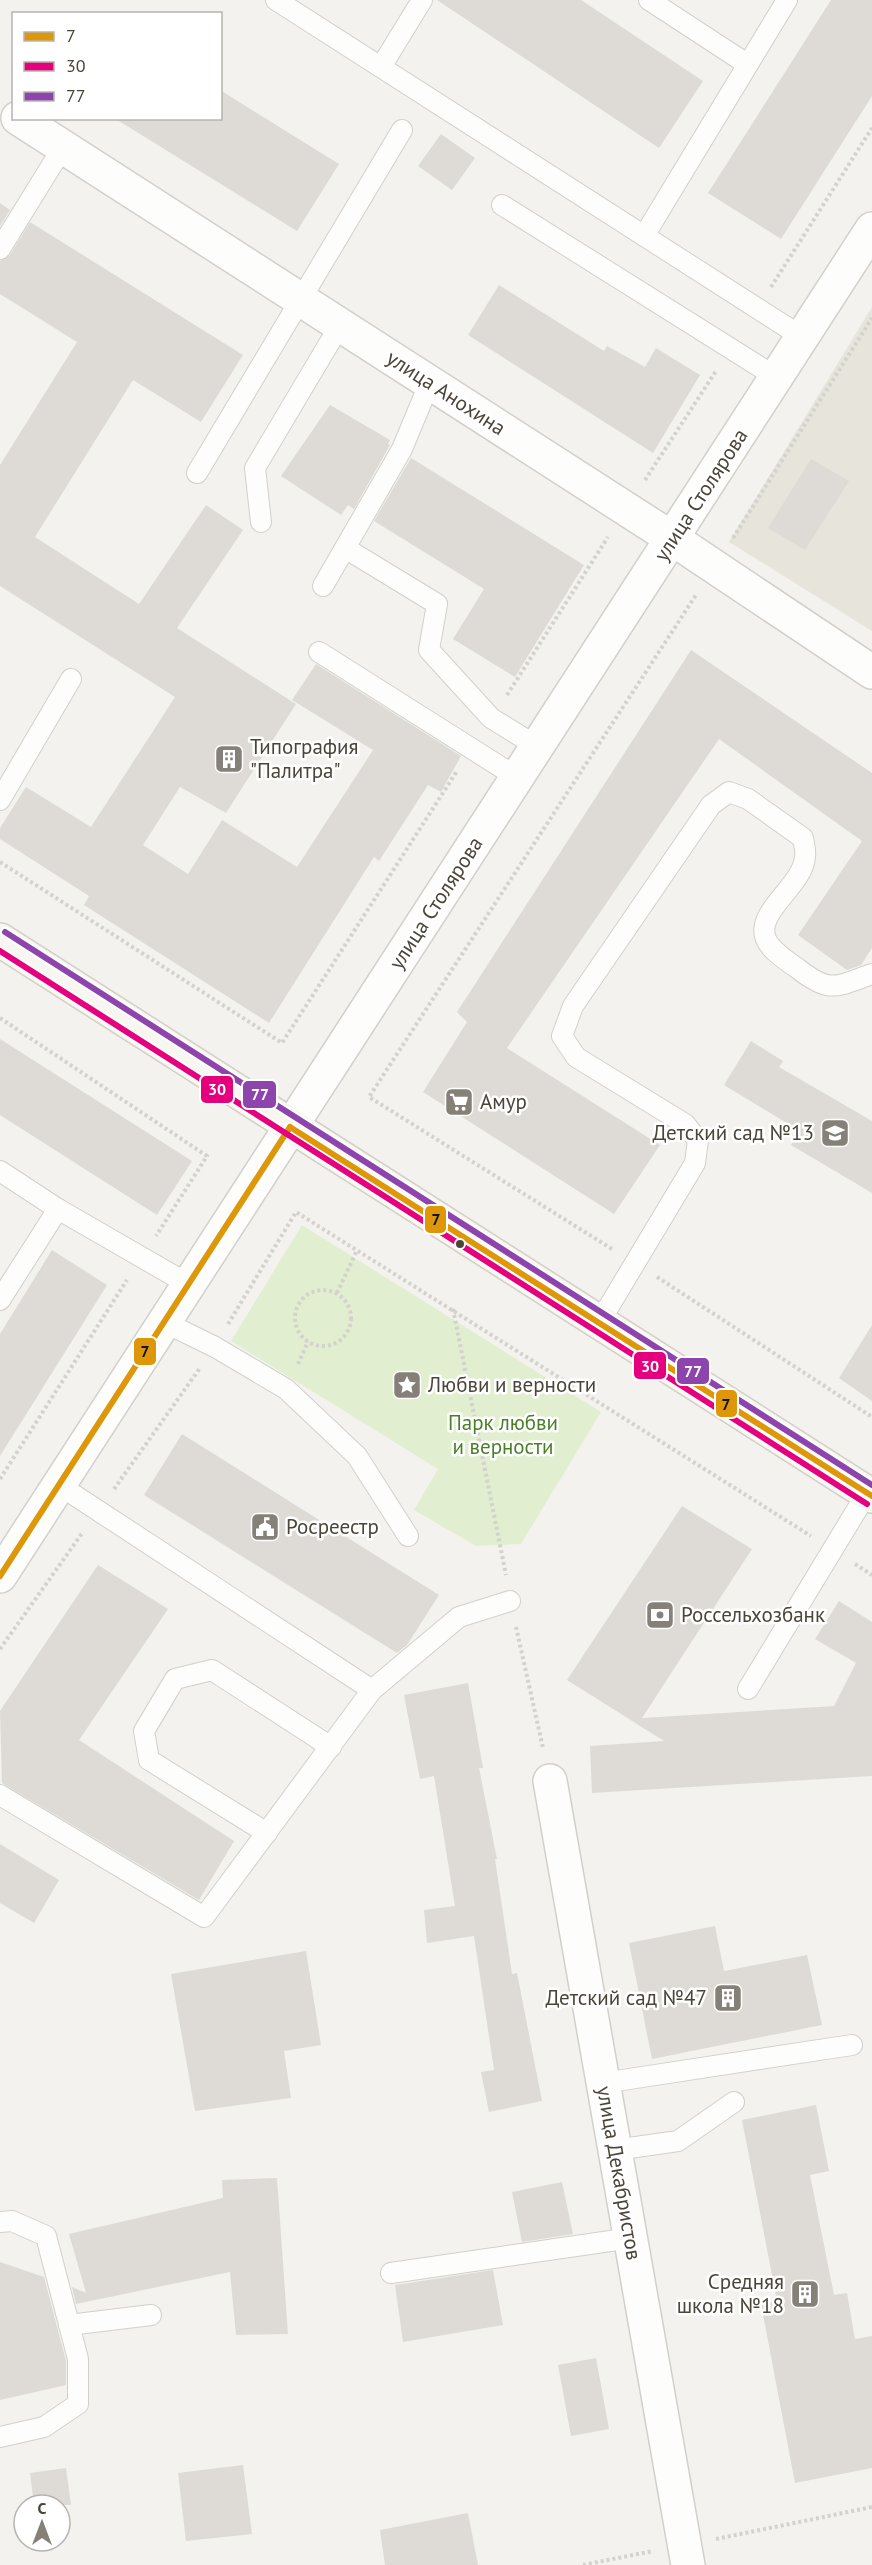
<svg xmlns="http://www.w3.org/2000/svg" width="872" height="2565" font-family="'PT Sans',sans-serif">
<rect width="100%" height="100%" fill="#f4f2ee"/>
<!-- residential -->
<path fill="#e7e4dc" d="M872 307V631L729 542Z"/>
<!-- green -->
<path fill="#e1eecf" d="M302 1225 601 1412 521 1544 476 1546 414 1510 438 1469 231 1341Z"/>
<!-- building -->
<g fill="#dedbd6">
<path d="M437 0H581L703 81 659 148Z"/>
<path d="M831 0H872V96L781 239 708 193Z"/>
<path d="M220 90 339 164 297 231 114 118H220Z"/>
<path d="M441 134 475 158 452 190 418 166Z"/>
<path d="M0 203 10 210 0 226Z"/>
<path d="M30 222 243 355 201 422 133 380 35 537 139 604 206 505 243 530 177 628 296 704 226 813 180 787 143 845 188 874 222 820 297 867 373 750 292 700 316 664 461 756 441 792 428 785 379 861 374 857 269 1023 84 905 89 896 0 839V828L26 787 91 827 175 697 0 586V465L77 342 0 294V261L10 255Z"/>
<path d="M499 285 604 351 607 346 645 367 656 348 700 375 653 453 468 335Z"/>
<path d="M330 405 390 440 388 444 390 445 354 509 348 505 341 515 281 476Z"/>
<path d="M411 458 584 565 515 677 453 639 484 589 374 521Z"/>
<path d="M811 459 849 481 805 550 768 528Z"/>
<path d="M691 650 872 773V948L861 965 847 970 798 935 862 841 719 739 507 1048 660 1145 614 1214 423 1092 467 1022 457 1012Z"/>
<path d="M0 1039 192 1161 157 1215 0 1115Z"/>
<path d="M751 1041 783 1061 779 1067 872 1121V1193L791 1145 800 1131 724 1085Z"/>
<path d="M52 1250 107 1285 0 1456V1334Z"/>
<path d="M872 1325V1401L839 1378Z"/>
<path d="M182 1434 439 1595 407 1645 397 1653 144 1495Z"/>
<path d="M682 1506 752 1549 642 1718 834 1706 856 1663 815 1639 839 1601 872 1622V1776L592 1793 590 1746 664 1741 567 1680Z"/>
<path d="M98 1565 168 1609 79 1740 234 1841 199 1900 2 1783 0 1711Z"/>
<path d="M468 1683 483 1768H479L497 1859H495L512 1974 517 1973 542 2101 489 2112 481 2072 494 2070 474 1936 427 1943 424 1910 455 1906 434 1776 420 1779 404 1695Z"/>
<path d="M0 1844 59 1880 34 1923 0 1903Z"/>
<path d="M715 1926 724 1971 807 1955 822 2025 652 2059 629 1943Z"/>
<path d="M306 1951 321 2045 284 2051 291 2098 195 2111 171 1974Z"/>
<path d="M816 2105 829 2171 810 2175 834 2295 847 2293 855 2339 872 2336V2468L795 2483 761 2304 777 2301 742 2120Z"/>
<path d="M277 2178 288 2334 236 2335 230 2272 76 2304 72 2287 86 2293 69 2234 223 2198 222 2180Z"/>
<path d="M562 2182 573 2234 522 2242 512 2192Z"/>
<path d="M0 2262 44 2277 66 2361V2385L0 2400Z"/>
<path d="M493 2270 503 2325 403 2342 395 2285Z"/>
<path d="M596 2358 609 2429 571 2436 558 2365Z"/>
<path d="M243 2465 252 2534 186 2541 178 2473Z"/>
<path d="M66 2468 71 2505H34L30 2473Z"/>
<path d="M468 2513 478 2565H385L380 2530Z"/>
</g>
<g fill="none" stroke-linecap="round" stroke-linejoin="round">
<!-- lane casing -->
<g stroke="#d2d0cb" stroke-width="22">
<g id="lane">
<path d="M276 0 802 337"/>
<path d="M649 0 747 64"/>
<path d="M381 67 422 0"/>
<path d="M502 205 776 377"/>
<path d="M644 236 787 0"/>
<path d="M0 249 63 147"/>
<path d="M430 382 402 449 345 548 437 604 429 650 491 718 538 747"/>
<path d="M197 473 402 130"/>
<path d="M261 522 255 468 340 325"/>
<path d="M323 586 345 548"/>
<path d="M319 652 518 778"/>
<path d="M0 800 71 679"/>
<path d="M0 1171 58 1209 188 1284"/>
<path d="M0 1300 58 1209"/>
<path d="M164 1322 215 1347 286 1389 357 1456 408 1536"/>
<path d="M599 1323 695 1163 698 1140 685 1124 576 1057 562 1036 573 1006 711 805 729 792 748 799 803 838C804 844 806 851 805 857 803 885 758 910 765 936 768 949 787 961 797 968 830 994 835 987 872 974"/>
<path d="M59 1485 372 1690"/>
<path d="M748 1689 867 1493"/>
<path d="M0 1795 204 1917 372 1690 459 1617 510 1601"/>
<path d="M267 1833 149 1760 144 1731 175 1679 212 1670 331 1747"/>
<path d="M603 2083 852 2045"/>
<path d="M615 2150 678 2141 734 2102"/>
<path d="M0 2222 12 2221 46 2236 78 2359V2404L44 2427 0 2437"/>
<path d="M391 2273 631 2238"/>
<path d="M69 2325 151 2315"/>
</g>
</g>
<!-- street casing -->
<g stroke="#d2d0cb" stroke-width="36">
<g id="street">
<path d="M18 118 673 539 872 672"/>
<path d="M0 1576 872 229"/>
<path d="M550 1781 688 2565"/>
</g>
</g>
<!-- secondary casing -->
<g stroke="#d3cfc5" stroke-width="36">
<path id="secondary" d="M0 940 872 1496"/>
</g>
<!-- path -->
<g stroke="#d3d2cc" stroke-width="4" stroke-dasharray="3 3" stroke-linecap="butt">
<path d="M771 287 872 128"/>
<path d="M645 480 716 371"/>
<path d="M733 538 872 318"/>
<path d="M507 695 608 537"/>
<path d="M0 862 282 1043 457 771"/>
<path d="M0 1018 207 1156 156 1236"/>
<path d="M612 1249 369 1097 696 595"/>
<path d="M657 1277 872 1417"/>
<circle cx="323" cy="1318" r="28"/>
<path d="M337 1293 357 1250"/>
<path d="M453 1309 506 1575"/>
<path d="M228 1324 296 1212 811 1536"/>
<path d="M298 1364 308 1342"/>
<path d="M0 1479 127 1280"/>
<path d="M114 1489 200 1368"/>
<path d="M855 1564 872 1575"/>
<path d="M516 1627 543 1748"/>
<path d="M0 1649 83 1532"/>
<path d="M716 2539 872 2507"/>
<path d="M583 2565 653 2551"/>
</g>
<!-- lane -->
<use href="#lane" stroke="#fdfdfc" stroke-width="20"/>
<!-- street -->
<use href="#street" stroke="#fdfdfc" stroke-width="33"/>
<!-- secondary -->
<use href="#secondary" stroke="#f7f6f1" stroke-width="33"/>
<!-- bus-1 casing -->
<g stroke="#fff" stroke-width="10">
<g id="bus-1">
<path d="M290 1127 872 1496"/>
<path d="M0 1576 290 1127"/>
</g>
</g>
<!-- bus-2 casing -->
<g stroke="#fff" stroke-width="10">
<path id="bus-2" d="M0 951 867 1504"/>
</g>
<!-- bus-3 casing -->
<g stroke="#fff" stroke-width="10">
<path id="bus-3" d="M5 932 872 1485"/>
</g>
<!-- bus-1 -->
<use href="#bus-1" stroke="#dd9709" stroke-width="6"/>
<!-- bus-2 -->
<use href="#bus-2" stroke="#e5007d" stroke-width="6"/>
<!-- bus-3 -->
<use href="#bus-3" stroke="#8e44ad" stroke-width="6"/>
</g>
<!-- icons -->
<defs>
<g id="building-square" transform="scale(1.5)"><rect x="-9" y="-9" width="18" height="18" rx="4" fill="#868178" stroke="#fff"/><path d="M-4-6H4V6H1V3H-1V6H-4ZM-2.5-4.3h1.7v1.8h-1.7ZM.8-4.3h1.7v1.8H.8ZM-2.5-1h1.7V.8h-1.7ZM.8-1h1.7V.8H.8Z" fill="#fff"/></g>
<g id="supermarket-square" transform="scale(1.5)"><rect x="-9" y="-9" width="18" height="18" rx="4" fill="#868178" stroke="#fff"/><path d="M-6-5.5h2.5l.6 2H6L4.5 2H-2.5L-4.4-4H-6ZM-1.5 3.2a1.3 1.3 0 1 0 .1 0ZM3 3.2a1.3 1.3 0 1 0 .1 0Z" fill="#fff"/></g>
<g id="school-square" transform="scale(1.5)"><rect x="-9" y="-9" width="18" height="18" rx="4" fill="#868178" stroke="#fff"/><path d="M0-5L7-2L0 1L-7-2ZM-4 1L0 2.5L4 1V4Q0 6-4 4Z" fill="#fff"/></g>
<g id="sight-square" transform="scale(1.5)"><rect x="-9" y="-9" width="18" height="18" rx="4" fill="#868178" stroke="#fff"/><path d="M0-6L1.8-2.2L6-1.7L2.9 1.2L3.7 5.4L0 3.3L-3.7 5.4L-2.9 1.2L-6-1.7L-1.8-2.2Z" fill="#fff"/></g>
<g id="civic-square" transform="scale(1.5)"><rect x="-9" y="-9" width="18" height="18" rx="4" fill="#868178" stroke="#fff"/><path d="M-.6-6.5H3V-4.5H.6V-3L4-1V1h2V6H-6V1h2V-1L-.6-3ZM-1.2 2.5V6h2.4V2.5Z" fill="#fff"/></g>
<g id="bank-square" transform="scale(1.5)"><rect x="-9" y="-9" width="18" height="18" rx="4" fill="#868178" stroke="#fff"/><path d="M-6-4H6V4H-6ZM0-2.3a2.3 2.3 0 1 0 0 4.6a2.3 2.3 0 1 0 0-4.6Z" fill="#fff"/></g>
</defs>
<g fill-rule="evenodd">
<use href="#building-square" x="229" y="759"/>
<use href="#supermarket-square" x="459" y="1102"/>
<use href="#school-square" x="835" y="1133"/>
<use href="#sight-square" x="407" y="1385"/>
<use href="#civic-square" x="265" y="1527"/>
<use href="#bank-square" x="660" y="1615"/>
<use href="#building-square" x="728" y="1998"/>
<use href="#building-square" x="805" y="2294"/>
</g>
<!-- markers -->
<circle fill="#4b4439" stroke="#fff" stroke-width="2" cx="460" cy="1244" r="5"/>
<g text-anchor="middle" stroke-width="5" stroke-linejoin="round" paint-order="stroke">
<!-- street labels -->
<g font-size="21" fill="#4b4439" stroke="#fff">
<text transform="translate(446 393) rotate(33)" y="7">улица Анохина</text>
<text transform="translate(701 495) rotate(-57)" y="7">улица Столярова</text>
<text transform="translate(436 903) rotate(-57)" y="7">улица Столярова</text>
<text transform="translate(619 2173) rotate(80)" y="7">улица Декабристов</text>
</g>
<!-- poi labels -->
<g font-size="21" fill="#4b4439" stroke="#fff" text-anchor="start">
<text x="250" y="754">Типография<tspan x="250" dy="24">"Палитра"</tspan></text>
<text x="480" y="1109">Амур</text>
<text x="814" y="1140" text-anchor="end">Детский сад №13</text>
<text x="428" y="1392">Любви и верности</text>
<text x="286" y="1534">Росреестр</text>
<text x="681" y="1622">Россельхозбанк</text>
<text x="707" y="2005" text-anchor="end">Детский сад №47</text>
<text x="784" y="2289" text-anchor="end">Средняя<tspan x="784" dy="24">школа №18</tspan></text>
</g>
<!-- park labels -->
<g font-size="21" fill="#4a7f2a" stroke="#fff">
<text x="503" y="1430">Парк любви<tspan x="503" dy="24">и верности</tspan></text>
</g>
</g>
<g stroke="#fff" stroke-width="2">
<rect x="200" y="1075" width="34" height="29" rx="6" fill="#e5007d"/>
<rect x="242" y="1080" width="35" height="29" rx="6" fill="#8e44ad"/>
<rect x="424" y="1205" width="23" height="29" rx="6" fill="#dd9709"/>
<rect x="133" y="1337" width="24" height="29" rx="6" fill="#dd9709"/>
<rect x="633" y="1351" width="34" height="29" rx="6" fill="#e5007d"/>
<rect x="676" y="1357" width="34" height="28" rx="6" fill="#8e44ad"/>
<rect x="715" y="1389" width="23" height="29" rx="6" fill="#dd9709"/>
</g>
<g font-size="16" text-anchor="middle" font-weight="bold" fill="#fff">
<text x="217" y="1095">30</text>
<text x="260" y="1100">77</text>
<text x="650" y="1372">30</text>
<text x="693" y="1377">77</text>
</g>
<g font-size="16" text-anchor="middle" font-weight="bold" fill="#111">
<text x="436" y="1225">7</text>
<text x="145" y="1357">7</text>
<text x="726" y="1410">7</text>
</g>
<!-- legend -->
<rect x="12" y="12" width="210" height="108" fill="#ffffff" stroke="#b7b4b0" stroke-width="1.5"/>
<rect x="24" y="32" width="30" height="9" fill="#dd9709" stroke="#b7b4b0" stroke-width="1.5"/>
<text x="66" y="42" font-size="18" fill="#4b4439">7</text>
<rect x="24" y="62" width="30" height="9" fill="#e5007d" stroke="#b7b4b0" stroke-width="1.5"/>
<text x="66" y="72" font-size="18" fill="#4b4439">30</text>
<rect x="24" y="92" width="30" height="9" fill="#8e44ad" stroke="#b7b4b0" stroke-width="1.5"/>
<text x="66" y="102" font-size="18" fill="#4b4439">77</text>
<!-- north arrow -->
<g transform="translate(42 2523)"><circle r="28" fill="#ffffff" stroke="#b7b4b0" stroke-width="1.5"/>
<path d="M0-4.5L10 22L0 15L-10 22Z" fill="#868178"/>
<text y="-9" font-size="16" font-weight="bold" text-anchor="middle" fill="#4b4439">С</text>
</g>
</svg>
